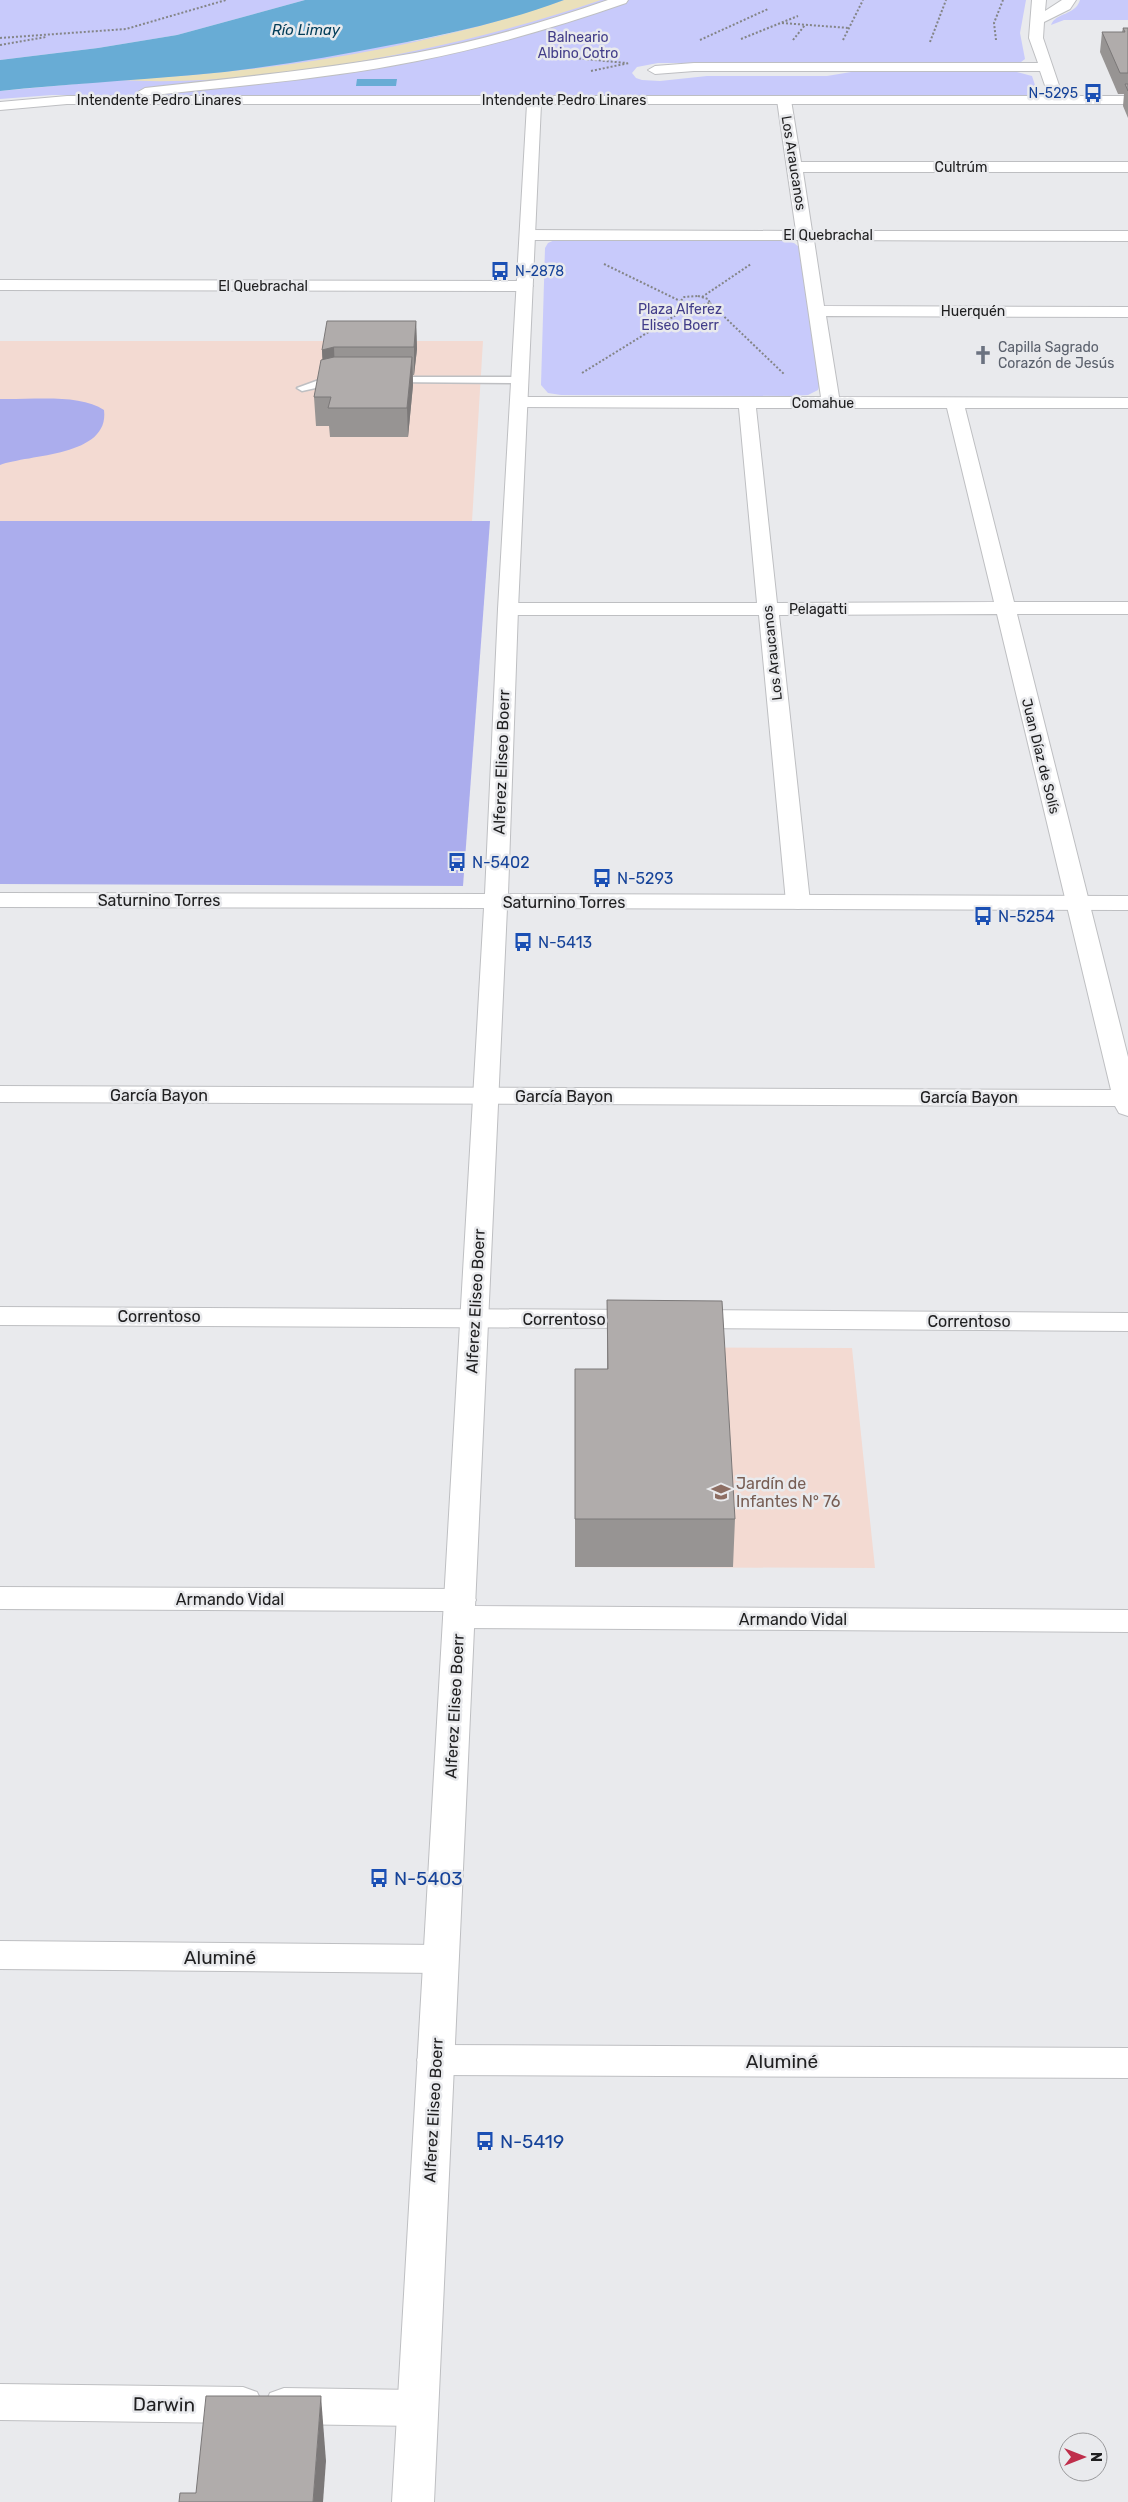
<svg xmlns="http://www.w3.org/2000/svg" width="1128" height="2502" font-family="Rubik,sans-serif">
<rect width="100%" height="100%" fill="#e9eaed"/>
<!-- education -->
<g fill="#f3dad2">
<path d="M0 341H483L472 521H0Z"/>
<path d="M607 1347 852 1348 875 1568 575 1567V1417H643Z"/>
</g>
<!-- green -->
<g fill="#c8cafb">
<path d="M0 0H305L177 35 98 48 0 60Z"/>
<path d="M564 0H1026L1020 33 1025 59 1021 62 658 63 637 67 632 73 636 78 642 80 660 81 707 76H827L857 71H1013L1032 76 1037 91 1029 95H52L0 99V91L119 80 415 41 451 33Z"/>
<path d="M1080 0H1128V20H1064L1051 25C1056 12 1075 16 1080 0Z"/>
<path d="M557 239 785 240 794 243 799 247 820 384 818 390 808 395 792 396 561 395 548 393 541 385 545 248 548 243Z"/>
</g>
<!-- forest -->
<g fill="#abaded">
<path d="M0 399C29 400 80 393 104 410 110 457 29 454 0 465Z"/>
<path d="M0 521H490L463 886 0 884Z"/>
</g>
<!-- sand -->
<path fill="#eae0bb" d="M564 0H601C511 31 420 52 326 67 257 77 189 84 119 80 265 73 425 49 564 0Z"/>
<!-- water -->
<g fill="#68acd5">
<path d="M305 0H564C508 21 449 34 391 45 326 58 259 69 193 75 128 81 64 84 0 91V60L98 48 177 35Z"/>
<path d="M357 79H397L396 86H356Z"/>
</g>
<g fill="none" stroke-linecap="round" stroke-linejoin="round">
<!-- lane casing -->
<g stroke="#bebfc2" stroke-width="3">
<g id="lane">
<path d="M339 377 344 380 343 382 302 391 297 388 319 380Z"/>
<path d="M391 377H520L525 380 520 383 387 382 386 380Z"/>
</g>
</g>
<!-- street casing -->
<g stroke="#bebfc2" stroke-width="2">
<g id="street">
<path d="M608 0H628L626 3C557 27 488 47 417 61 328 79 235 86 145 96L138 92 145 88C235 78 326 69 415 53 481 41 545 22 608 0Z"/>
<path d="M1032 0H1046L1045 11 1062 0H1076L1070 9 1044 22 1043 38 1064 100 1062 103H1052L1050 100 1040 71H694L655 74 648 70 655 66 694 63H1038L1029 38Z"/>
<path d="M784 96 791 100 801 162H1128V172H803L812 231H1128V241L814 240 824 306 1128 307V317L826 316 839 397 1128 398V408H965L1014 602H1128V614H1017L1128 1057V1116L1119 1113 1115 1106 0 1102V1086L1111 1090 997 614 779 615 810 902 806 907 798 909 790 907 786 902 759 615H508L501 613 498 609 501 605 508 603H757L739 408 519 407 513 406 510 402 513 398 519 397H821L798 240H528L520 235 528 230 796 231 777 100ZM756 408H947L994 602 777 603Z"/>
<path d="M0 280 525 281 533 286 525 291 0 290Z"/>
<path d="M0 1307 644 1310 654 1313 658 1319 654 1325 644 1328 0 1325Z"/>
<path d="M687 1310 1128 1313V1331L687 1328 677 1325 673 1319 677 1313Z"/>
<path d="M0 1587 460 1589 471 1592 476 1600 472 1606 1128 1610V1632L459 1628 448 1625 443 1617 447 1611 0 1609Z"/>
<path d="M0 1941 440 1945 453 1949 458 1959 453 1969 440 1973 0 1969Z"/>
<path d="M435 2045 1128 2048V2078L435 2075 422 2070 417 2060 422 2050Z"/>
<path d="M0 2384 243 2387 257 2392 263 2405 257 2418 243 2423 0 2420Z"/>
<path d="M284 2388 417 2390 431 2395 437 2408 431 2421 417 2426 284 2424 270 2419 264 2406 270 2393Z"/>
</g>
</g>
<!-- secondary casing -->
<g stroke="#bebfc2" stroke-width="2">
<path id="secondary" d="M67 96H1128V104H541L518 609 508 894 1128 896V910L507 908 434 2502H392L484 908 0 907V893L485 894 498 609 527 104H67L0 110V102Z"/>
</g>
<!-- path -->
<g stroke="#848587" stroke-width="2" stroke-dasharray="2 2" stroke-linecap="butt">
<path d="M782 23 849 28"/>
<path d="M0 38 126 29 226 0"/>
<path d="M741 39 798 16"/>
<path d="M700 40 768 9"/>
<path d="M793 40 805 25"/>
<path d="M843 40 863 0"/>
<path d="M996 40 994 23 1003 0"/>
<path d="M930 42 946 0"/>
<path d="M0 45 46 37"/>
<path d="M543 55 626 63"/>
<path d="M591 71 629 63"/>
<path d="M604 264 680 301"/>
<path d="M698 296 708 299 710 303 694 307 680 302 684 297Z"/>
<path d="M702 297 751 264"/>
<path d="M710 303 785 375"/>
<path d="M582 373 689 307"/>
</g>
<!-- lane -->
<use href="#lane" fill="#fff" fill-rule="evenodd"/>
<!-- street -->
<use href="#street" fill="#fff" fill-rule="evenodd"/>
<!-- secondary -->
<use href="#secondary" fill="#fff" fill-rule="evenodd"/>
</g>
<!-- wall -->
<g fill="#979493">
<path d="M1123 28H1128V118L1123 106 1124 94H1118L1100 52 1102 32H1122Z"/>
<path d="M416 321 417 349 414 375H413V385L408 437H330L329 426H316L314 397 323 359 322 350Z"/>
<path d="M607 1300 735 1519 733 1567H575V1369H607Z"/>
</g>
<!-- shaded-wall -->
<g fill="#7b7878">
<path d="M416 321 417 349 414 375V347Z"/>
<path d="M334 347 335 375 323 378 322 350Z"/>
<path d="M412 357 413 385 408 437 407 408Z"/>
<path d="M321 2396 326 2461 323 2502H313Z"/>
</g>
<!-- building -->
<g fill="#b0acab" stroke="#7b7878">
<path d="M1123 28H1128V73H1120L1102 32H1125Z"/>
<path d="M1125 84H1128V91Z"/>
<path d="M327 321H416L414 347H334L322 350Z"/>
<path d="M334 357H412L407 408H328L331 397H314L321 360Z"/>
<path d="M607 1300 722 1301 735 1519H575V1369H608Z"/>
<path d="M206 2396H321L313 2502H179L180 2493H196Z"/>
</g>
<!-- icons -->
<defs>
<g id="bus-bare" transform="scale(1.5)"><path d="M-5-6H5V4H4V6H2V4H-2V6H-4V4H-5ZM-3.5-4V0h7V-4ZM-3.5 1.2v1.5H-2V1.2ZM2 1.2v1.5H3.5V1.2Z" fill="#1a4fb4" stroke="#e9eaed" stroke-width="2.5" paint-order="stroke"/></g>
<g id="church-bare" transform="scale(1.5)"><path d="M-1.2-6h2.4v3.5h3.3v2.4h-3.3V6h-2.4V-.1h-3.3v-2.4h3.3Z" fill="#6b7280" stroke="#e9eaed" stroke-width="2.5" paint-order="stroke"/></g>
<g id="school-bare" transform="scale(1.5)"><path d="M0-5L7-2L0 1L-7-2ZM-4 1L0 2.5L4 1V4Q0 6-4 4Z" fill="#8d6e63" stroke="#e9eaed" stroke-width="2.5" paint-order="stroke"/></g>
</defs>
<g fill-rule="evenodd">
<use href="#bus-bare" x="1093" y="93"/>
<use href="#bus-bare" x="500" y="271"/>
<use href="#church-bare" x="983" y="355"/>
<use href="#bus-bare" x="457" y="862"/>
<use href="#bus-bare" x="602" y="878"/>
<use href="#bus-bare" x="983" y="916"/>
<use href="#bus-bare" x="523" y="942"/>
<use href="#school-bare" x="721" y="1492"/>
<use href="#bus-bare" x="379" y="1878"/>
<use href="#bus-bare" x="485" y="2141"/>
</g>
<g text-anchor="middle" stroke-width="5" stroke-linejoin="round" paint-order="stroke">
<!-- far-park labels -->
<g font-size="14" fill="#423d89" stroke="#e9eaed">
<text x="578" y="42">Balneario<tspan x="578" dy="16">Albino Cotro</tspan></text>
<text x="680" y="314">Plaza Alferez<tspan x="680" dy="16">Eliseo Boerr</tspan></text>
</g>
<!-- far-transit labels -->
<g font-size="14" fill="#164399" stroke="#e9eaed" text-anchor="end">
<text x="1078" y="98">N-5295</text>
<text x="515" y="276" text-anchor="start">N-2878</text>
</g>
<!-- far-street labels -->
<g font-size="14" fill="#202021" stroke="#e9eaed">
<text x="159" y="105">Intendente Pedro Linares</text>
<text x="564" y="105">Intendente Pedro Linares</text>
<text transform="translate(794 163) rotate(81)" y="5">Los Araucanos</text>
<text x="961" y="172">Cultrúm</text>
<text x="828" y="240">El Quebrachal</text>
<text x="263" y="291">El Quebrachal</text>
<text x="973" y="316">Huerquén</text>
<text x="823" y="408">Comahue</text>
<text x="818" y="614">Pelagatti</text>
<text transform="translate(772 653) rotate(-96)" y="5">Los Araucanos</text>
<text transform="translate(1041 756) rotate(76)" y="5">Juan Díaz de Solís</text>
</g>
<!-- far-worship labels -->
<g font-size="14" fill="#5b616d" stroke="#e9eaed" text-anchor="start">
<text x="998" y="352">Capilla Sagrado<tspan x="998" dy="16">Corazón de Jesús</tspan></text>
</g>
<!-- far-water labels -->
<g font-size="15" font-style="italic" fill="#023d59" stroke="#e9eaed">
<text x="306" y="35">Río Limay</text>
</g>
<!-- street labels -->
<g font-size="16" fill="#202021" stroke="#e9eaed">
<text transform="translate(501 762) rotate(-88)" y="6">Alferez Eliseo Boerr</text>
<text x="159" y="906">Saturnino Torres</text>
<text x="564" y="908">Saturnino Torres</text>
<text x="159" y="1101">García Bayon</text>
<text x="564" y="1102">García Bayon</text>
<text x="969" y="1103">García Bayon</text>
<text transform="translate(475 1301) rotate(-87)" y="6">Alferez Eliseo Boerr</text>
<text x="159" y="1322">Correntoso</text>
<text x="564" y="1325">Correntoso</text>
<text x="969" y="1327">Correntoso</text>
<text x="230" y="1605">Armando Vidal</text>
<text x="793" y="1625">Armando Vidal</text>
<text transform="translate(454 1706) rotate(-87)" y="6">Alferez Eliseo Boerr</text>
<text transform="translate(433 2110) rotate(-87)" y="6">Alferez Eliseo Boerr</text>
</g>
<!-- transit labels -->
<g font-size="16" fill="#164399" stroke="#e9eaed" text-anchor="start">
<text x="472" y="868">N-5402</text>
<text x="617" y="884">N-5293</text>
<text x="998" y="922">N-5254</text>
<text x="538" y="948">N-5413</text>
</g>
<!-- education labels -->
<g font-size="16" fill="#785e54" stroke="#e9eaed" text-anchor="start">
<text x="736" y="1489">Jardín de<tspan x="736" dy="18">Infantes N° 76</tspan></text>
</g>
<!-- near-transit labels -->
<g font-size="19" fill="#164399" stroke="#e9eaed" text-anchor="start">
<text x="394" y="1885">N-5403</text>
<text x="500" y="2148">N-5419</text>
</g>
<!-- near-street labels -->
<g font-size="19" fill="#202021" stroke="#e9eaed">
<text x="220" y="1964">Aluminé</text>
<text x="782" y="2068">Aluminé</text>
<text transform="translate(164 2404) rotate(1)" y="7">Darwin</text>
</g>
</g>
<!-- north arrow -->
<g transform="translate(1083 2457) rotate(90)"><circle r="24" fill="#e9eaed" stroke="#99999b"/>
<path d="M0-4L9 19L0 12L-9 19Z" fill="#bf2e4b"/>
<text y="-8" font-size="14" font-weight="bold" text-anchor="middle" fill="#202021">N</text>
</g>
</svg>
